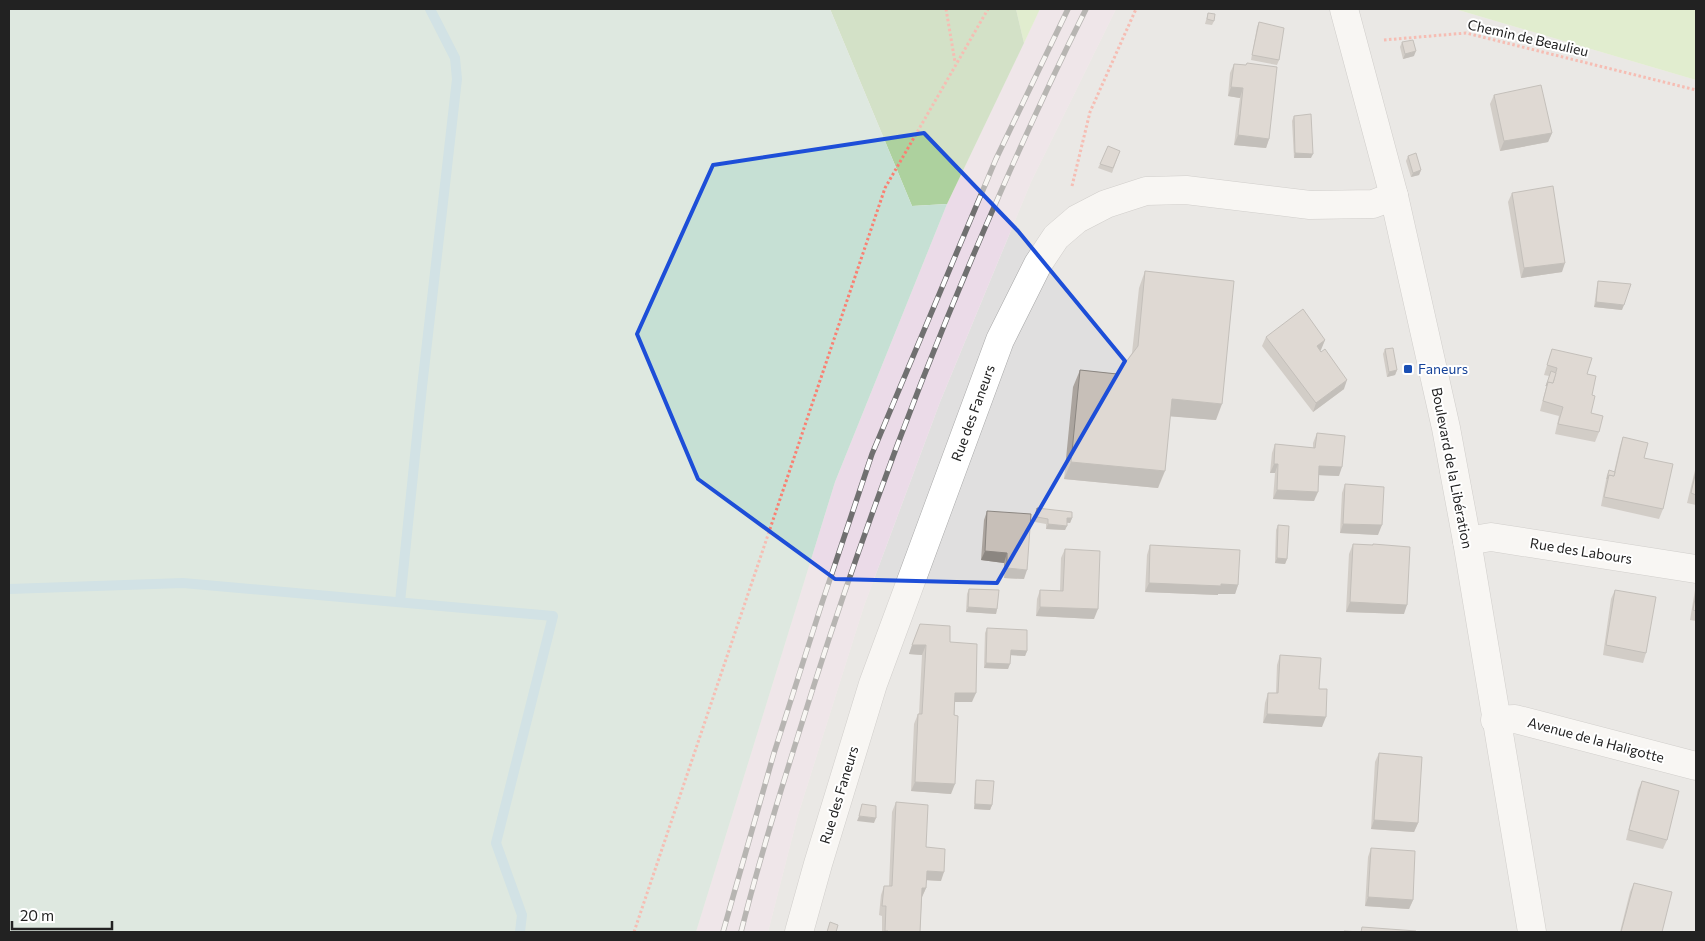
<svg xmlns="http://www.w3.org/2000/svg" width="1705" height="941" font-family="Commissioner,sans-serif">
<rect width="100%" height="100%" fill="#f2efe9"/>
<!-- residential -->
<path fill="#e0dfdf" d="M1116 9H1455L1696 80V932H768L798 815 864 606 940 402 1031 182Z"/>
<!-- industrial -->
<path fill="#ebdbe8" d="M1040 9H1116L1031 182 940 402 864 606 798 815 768 932H696L835 482 947 204Z"/>
<!-- grass -->
<g fill="#cdebb0">
<path d="M1016 9H1040L1024 43Z"/>
<path d="M1455 9H1696V80Z"/>
</g>
<!-- forest -->
<path fill="#add19e" d="M830 9H1016L1024 43 947 204 912 206Z"/>
<!-- wetland -->
<path fill="#c6e0d4" d="M9 9H830L912 206 947 204 835 482 696 932H9Z"/>
<g fill="none" stroke-linecap="round" stroke-linejoin="round">
<!-- stream -->
<g stroke="#aad3df" stroke-width="10">
<path d="M9 589 183 583 553 616 496 843 522 915 520 932"/>
<path d="M400 602 422 387 457 79 455 58 430 9"/>
</g>
<!-- minor casing -->
<g stroke="#a9a9a9" stroke-width="29">
<g id="minor">
<path d="M1344 9 1394 196 1446 428 1467 541 1532 932"/>
<path d="M1467 541 1491 537 1696 569"/>
<path d="M1495 720 1515 719 1696 766"/>
<path d="M799 932 818 864 873 684 1000 340 1038 264 1056 237 1077 219 1106 204 1146 191 1186 190 1310 205 1373 204 1394 196"/>
</g>
</g>
<!-- path -->
<g stroke="#fa8072" stroke-width="3" stroke-dasharray="2.5 2.5" stroke-linecap="butt">
<path d="M946 9 955 62"/>
<path d="M1384 40 1466 33 1696 90"/>
<path d="M1072 186 1090 112 1136 9"/>
<path d="M634 932 885 188 988 9"/>
</g>
<!-- minor -->
<use href="#minor" stroke="#fff" stroke-width="28"/>
<!-- rail casing -->
<g stroke="#707070" stroke-width="5.5">
<g id="rail">
<path d="M723 932 774 753 822 603 872 454 996 159 1068 9"/>
<path d="M741 932C762 849 788 767 814 685 867 519 928 357 998 198 1026 134 1055 71 1086 9"/>
</g>
</g>
<!-- rail -->
<use href="#rail" stroke="#fff" stroke-width="4" stroke-dasharray="11" stroke-linecap="butt"/>
</g>
<!-- wall -->
<g fill="#aba49e">
<path d="M1208 13 1214 21 1212 25 1205 24Z"/>
<path d="M1259 22 1279 60 1277 65 1251 60 1257 27Z"/>
<path d="M1402 42 1414 56 1403 59 1400 47Z"/>
<path d="M1234 64 1269 139 1266 148 1234 145 1240 98 1228 96 1230 73Z"/>
<path d="M1494 95 1552 133 1548 142 1500 151 1490 104Z"/>
<path d="M1294 116 1311 158H1294L1292 121Z"/>
<path d="M1120 151 1112 173 1098 168 1100 164Z"/>
<path d="M1408 156 1421 170 1419 175 1411 177 1406 161Z"/>
<path d="M1512 193 1562 272 1521 278 1508 202Z"/>
<path d="M1145 271 1216 420 1170 416 1158 488 1064 479 1073 387 1080 370 1117 374 1132 353 1139 288Z"/>
<path d="M1598 281 1622 310 1594 307 1597 285Z"/>
<path d="M1266 337 1325 340 1320 350 1344 389 1313 412 1262 346Z"/>
<path d="M1385 349 1397 370 1395 375 1387 377 1383 354Z"/>
<path d="M1552 349 1587 374 1592 395 1591 413 1599 432 1595 442 1555 434 1559 416 1540 411 1549 376 1544 375Z"/>
<path d="M1317 433 1339 476 1319 475 1314 501 1273 499 1275 473H1270L1272 453 1275 444 1313 448V443Z"/>
<path d="M1623 437 1644 458 1663 509 1659 519 1601 506 1607 475 1609 470 1614 472 1620 446Z"/>
<path d="M1696 466V505L1687 503Z"/>
<path d="M1345 484 1378 535 1340 533 1342 493Z"/>
<path d="M1037 508 1072 518 1070 523H1067L1065 530 1046 529V524L1035 522V513Z"/>
<path d="M987 511 1024 579 1004 578V563L981 560 984 520Z"/>
<path d="M1278 525 1287 559 1285 564 1275 563 1276 530Z"/>
<path d="M1353 544 1372 545 1373 544 1404 614 1346 612 1349 554Z"/>
<path d="M1150 545 1238 585 1235 594H1218V595L1145 592 1147 555Z"/>
<path d="M1065 549 1094 619 1036 616 1037 599 1040 590 1060 591 1061 558Z"/>
<path d="M1696 584V621L1690 620Z"/>
<path d="M969 589 997 609 996 614 966 612 967 594Z"/>
<path d="M1615 590 1646 653 1643 663 1603 655 1611 599Z"/>
<path d="M920 624 950 642 972 702H955L951 794 911 791 914 724 918 714H919L922 655 909 654Z"/>
<path d="M987 628 1027 651 1025 656 1010 655 1008 669 984 668 985 633Z"/>
<path d="M1280 655 1319 689 1322 727 1263 723 1265 703 1268 693H1276L1277 665Z"/>
<path d="M1379 753 1418 823 1414 832 1371 829 1375 762Z"/>
<path d="M976 780 992 805 990 810 974 809 975 785Z"/>
<path d="M1642 781 1667 840 1663 849 1626 840 1638 790Z"/>
<path d="M896 802 926 847 941 881 926 880V888L922 897 920 932H882V916L879 915 881 895 884 886H889L892 812Z"/>
<path d="M1371 848 1413 900 1409 909 1365 906 1368 857Z"/>
<path d="M1634 883 1662 932H1620L1630 892Z"/>
</g>
<!-- shaded-wall -->
<g fill="#8b8681">
<path d="M1416 51 1414 56 1403 59 1405 54Z"/>
<path d="M1231 87 1243 88 1240 98 1228 96Z"/>
<path d="M1552 133 1548 142 1500 151 1504 141Z"/>
<path d="M1238 135 1269 139 1266 148 1234 145Z"/>
<path d="M1295 153 1313 154 1311 158H1294Z"/>
<path d="M1421 170 1419 175 1411 177 1413 173Z"/>
<path d="M1565 263 1562 272 1521 278 1524 268Z"/>
<path d="M1596 302 1624 305 1622 310 1594 307Z"/>
<path d="M1325 340 1321 350 1314 355 1317 346Z"/>
<path d="M1397 370 1395 375 1387 377 1389 372Z"/>
<path d="M1347 380 1344 389 1313 412 1316 403Z"/>
<path d="M1172 399 1222 404 1216 420 1166 416Z"/>
<path d="M1071 462 1165 471 1158 488 1064 479Z"/>
<path d="M1274 464H1278L1275 473H1270Z"/>
<path d="M1319 466 1342 467 1339 476 1316 475Z"/>
<path d="M1277 490 1318 492 1314 501 1273 499Z"/>
<path d="M1067 518H1072L1070 523 1065 522Z"/>
<path d="M1048 524 1067 526 1065 530 1046 529Z"/>
<path d="M1343 524 1382 525 1378 535 1340 533Z"/>
<path d="M985 551 1007 553 1004 563 981 560Z"/>
<path d="M1277 558 1287 559 1285 564 1275 563Z"/>
<path d="M1007 568 1027 570 1024 579 1004 578Z"/>
<path d="M1149 583 1221 584 1238 585 1235 594H1218V595L1145 592Z"/>
<path d="M1350 602 1407 605 1404 614 1346 612Z"/>
<path d="M968 607 997 609 996 614 966 612Z"/>
<path d="M1040 607 1098 609 1094 619 1036 616Z"/>
<path d="M912 645H926L922 655 909 654Z"/>
<path d="M1011 650 1027 651 1025 656 1009 655Z"/>
<path d="M986 663 1010 664 1008 669 984 668Z"/>
<path d="M955 693H976L972 702H952Z"/>
<path d="M1267 714 1326 717 1322 727 1263 723Z"/>
<path d="M915 782 955 784 951 794 911 791Z"/>
<path d="M975 804 992 805 990 810 974 809Z"/>
<path d="M859 816 876 818 874 823 857 821Z"/>
<path d="M1374 820 1418 823 1414 832 1371 829Z"/>
<path d="M927 871 944 872 941 881 924 880Z"/>
<path d="M922 888H926L922 897Z"/>
<path d="M1368 897 1413 900 1409 909 1365 906Z"/>
</g>
<!-- building -->
<g fill="#c7bfb8" stroke="#8b8681">
<path d="M1208 13 1215 14 1214 21 1207 19Z"/>
<path d="M1259 22 1284 28 1279 60 1252 55Z"/>
<path d="M1413 40 1416 51 1405 54 1402 42Z"/>
<path d="M1247 63 1277 67 1269 139 1238 135 1243 88 1231 87 1234 64 1246 65Z"/>
<path d="M1541 85 1552 133 1504 141 1494 95Z"/>
<path d="M1311 114 1313 154 1295 153 1294 116Z"/>
<path d="M1108 146 1120 151 1113 168 1100 164Z"/>
<path d="M1416 153 1421 170 1413 173 1408 156Z"/>
<path d="M1553 186 1565 263 1524 268 1512 193Z"/>
<path d="M1145 271 1234 281 1222 404 1172 399 1165 471 1071 462 1080 370 1117 374 1138 346Z"/>
<path d="M1598 281 1631 284 1624 305 1596 302Z"/>
<path d="M1303 309 1325 340 1317 346 1321 352 1325 349 1347 380 1316 403 1266 337Z"/>
<path d="M1393 348 1397 370 1389 372 1385 349Z"/>
<path d="M1552 349 1592 358 1587 374 1596 376 1592 395 1595 396 1591 413 1603 416 1599 432 1558 424 1563 407 1543 401 1548 382 1553 383 1557 368 1547 365Z"/>
<path d="M1551 371 1556 373 1553 383 1548 382 1546 386Z"/>
<path d="M1317 433 1345 436 1342 467 1319 466 1318 492 1277 490 1278 464H1274L1275 444 1315 448Z"/>
<path d="M1623 437 1648 443 1644 458 1673 464 1663 509 1604 497 1609 475 1614 476Z"/>
<path d="M1609 470 1615 472 1614 476 1609 475 1607 479Z"/>
<path d="M1696 471V495L1691 493Z"/>
<path d="M1345 484 1384 487 1382 525 1343 524Z"/>
<path d="M1037 508 1072 512V518H1067V526L1048 524V519L1037 517Z"/>
<path d="M987 511 1031 514 1027 570 1007 568V553L985 551Z"/>
<path d="M1278 525 1289 526 1287 559 1277 558Z"/>
<path d="M1353 544 1373 545V544L1410 547 1407 605 1350 602Z"/>
<path d="M1150 545 1240 550 1238 585 1221 584V586L1149 583Z"/>
<path d="M1065 549 1100 551 1098 609 1040 607V590L1063 591Z"/>
<path d="M969 589 999 590 997 609 968 607Z"/>
<path d="M1615 590 1656 597 1646 653 1606 645Z"/>
<path d="M1696 593V611L1693 610Z"/>
<path d="M920 624 950 626V642L977 644 976 693H955L954 715 958 716 955 784 915 782 918 714H922L926 645H912Z"/>
<path d="M987 628 1027 630V651L1011 650 1010 664 986 663Z"/>
<path d="M1280 655 1321 658 1319 689H1327L1326 717 1267 714 1268 693H1278Z"/>
<path d="M1379 753 1422 757 1418 823 1374 820Z"/>
<path d="M976 780 994 781 992 805 975 804Z"/>
<path d="M1642 781 1679 791 1667 840 1629 830Z"/>
<path d="M896 802 928 805 926 847 945 849 944 872 927 871 926 888H922L920 932H888V931H885L886 906H882L884 886H892Z"/>
<path d="M862 804 876 806V818L859 816Z"/>
<path d="M1371 848 1415 851 1413 900 1368 897Z"/>
<path d="M1634 883 1672 892 1662 932H1621Z"/>
<path d="M830 922 838 925 836 932H827Z"/>
<path d="M1362 927 1416 931 1415 932H1361Z"/>
<path d="M1344 931 1360 932H1344Z"/>
</g>
<!-- marked area -->
<path d="M0 0H1705V941H0ZM924 133 1018 231 1125 361 997 583 835 579 698 479 637 334 713 165Z" fill="#f2efe9" fill-opacity=".55" fill-rule="evenodd"/>
<path fill="none" stroke="#1d4ed8" stroke-width="4" stroke-linejoin="round" d="M924 133 1018 231 1125 361 997 583 835 579 698 479 637 334 713 165Z"/>
<!-- markers -->
<rect fill="#1a4fb4" stroke="#fff" stroke-width="2" x="1403" y="364" width="10" height="10" rx="2.5"/>
<g text-anchor="middle" stroke-width="4" stroke-linejoin="round" paint-order="stroke">
<!-- street labels -->
<g font-size="14" fill="#222" stroke="#fff">
<text transform="translate(1528 38) rotate(13)" y="5">Chemin de Beaulieu</text>
<text transform="translate(973 413) rotate(-70)" y="5">Rue des Faneurs</text>
<text transform="translate(1452 468) rotate(79)" y="5">Boulevard de la Libération</text>
<text transform="translate(1581 551) rotate(9)" y="5">Rue des Labours</text>
<text transform="translate(1596 740) rotate(15)" y="5">Avenue de la Haligotte</text>
<text transform="translate(839 795) rotate(-73)" y="5">Rue des Faneurs</text>
</g>
<!-- transit labels -->
<g font-size="14" fill="#164399" stroke="#fff" text-anchor="start">
<text x="1418" y="374">Faneurs</text>
</g>
</g>
<!-- border -->
<rect width="1705" height="941" fill="none" stroke="#222222" stroke-width="20"/>
<!-- scale -->
<path d="M12 921v8h100v-8" fill="none" stroke="#222222" stroke-width="2.5"/>
<text x="20" y="921" font-size="15" fill="#222222" stroke="#ffffff" stroke-width="4" paint-order="stroke">20 m</text>
</svg>
